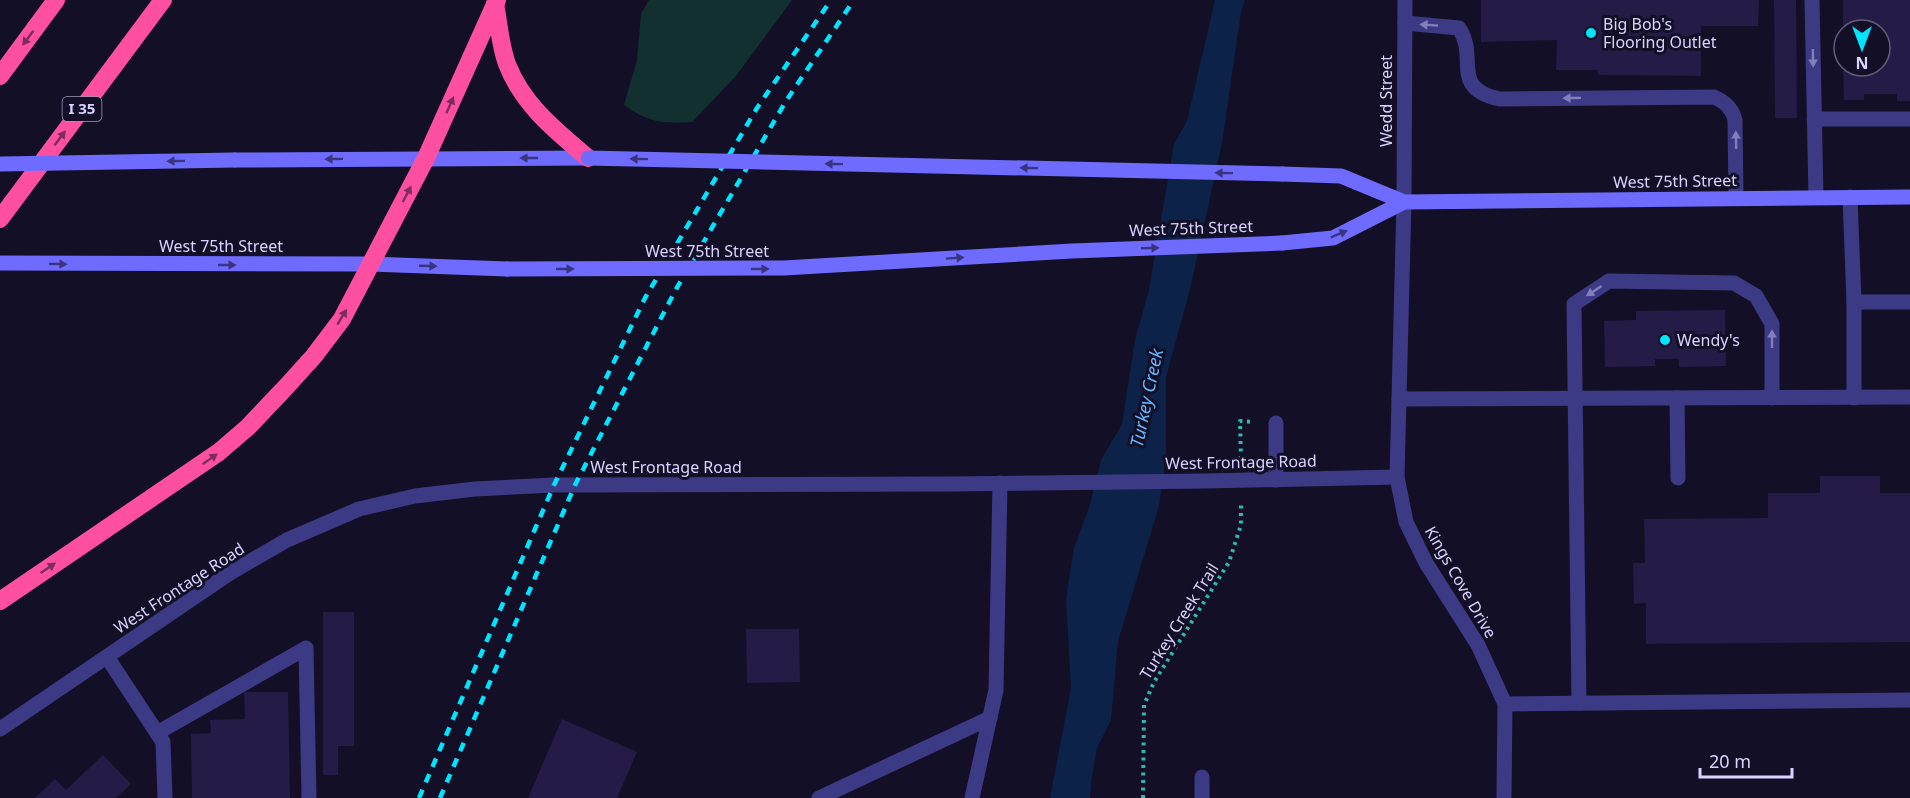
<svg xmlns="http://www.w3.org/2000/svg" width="1910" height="798" font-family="'Noto Sans',sans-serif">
<rect width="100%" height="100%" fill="#130f26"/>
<!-- green -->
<path fill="#12302f" d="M649 0H792L736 76 692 122C662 124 648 122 624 105L637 60 641 14Z"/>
<!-- water -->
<path fill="#0c2248" d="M1215 0H1245L1241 12 1222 143 1190 289 1166 377V457L1159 506 1118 641 1111 720 1097 748 1091 783 1090 798H1050L1071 688 1066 599 1074 548 1089 508 1101 460 1122 424 1135 340 1149 290 1174 144 1187 121Z"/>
<!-- building -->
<g fill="#241b47">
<path d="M1481 0H1759L1758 26H1701V76L1599 75 1597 70H1556L1557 40 1481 42Z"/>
<path d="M1774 0H1796L1797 118H1775Z"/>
<path d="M1843 0H1910V101H1897V94H1864V100H1844L1843 66H1880V30H1843Z"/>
<path d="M1725 310 1726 366 1679 367V359H1655V366L1605 367 1604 321 1636 320V311Z"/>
<path d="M1820 476H1880V493H1910V642L1646 644V603L1634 604 1633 563H1645L1644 519 1768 518V493H1820Z"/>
<path d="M323 612H354V746H338V775H323Z"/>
<path d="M746 629H799L800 682 747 683Z"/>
<path d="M244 692H288L290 798H192L191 734 211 733 210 720 245 719Z"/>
<path d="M562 719 637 752 617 798H528Z"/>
<path d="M103 755 131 784 116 798H35L55 779 66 790Z"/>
</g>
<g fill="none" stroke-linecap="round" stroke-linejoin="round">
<!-- path -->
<g stroke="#2fb8b0" stroke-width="4" stroke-dasharray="3 4.5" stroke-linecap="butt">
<path d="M1241 459 1240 421 1254 422"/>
<path d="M1143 798 1144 705 1154 682 1229 562 1241 525V503"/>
</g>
<!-- service -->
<g stroke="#3d3a85" stroke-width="15">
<path d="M1812 0 1816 197"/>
<path d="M1405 23 1459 28C1479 59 1449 87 1499 99L1714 97C1725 102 1732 108 1735 120L1736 198"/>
<path d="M1814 119H1910"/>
<path d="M1850 197 1854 302H1910"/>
<path d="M1854 302V398"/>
<path d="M1677 398 1678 478"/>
<path d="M1399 399 1910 397"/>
<path d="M1276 423V480"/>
<path d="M107 657 163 742 165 798"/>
<path d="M1579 703 1574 304 1609 281 1734 283 1756 296 1772 324V398"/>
<path d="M1505 704 1910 700"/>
<path d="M157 733 306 648 309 798"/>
<path d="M1202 777V798"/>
<path d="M819 798 990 718"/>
<path d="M972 798 996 690 1000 483"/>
</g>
<!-- minor -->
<g stroke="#3d3a85" stroke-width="15">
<path d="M1405 0 1404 202 1397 477 1406 522 1426 563 1478 645 1505 704 1504 798"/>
<path d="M0 729 230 573 287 540 359 509 415 496 475 489 554 485 949 484 1205 481 1397 477"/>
</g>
<!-- secondary -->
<g stroke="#6f6bff" stroke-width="15">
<path d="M235 160 588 158"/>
<path d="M1282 174 1341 176 1404 202 1910 197"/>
<path d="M1282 243 1333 238 1404 202"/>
<path d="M0 263 370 264 507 269"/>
</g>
<!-- motorway -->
<g stroke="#ff4fa3" stroke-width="18">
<path d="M495 4C499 24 500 45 507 64 523 105 555 130 588 158"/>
<path d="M0 76 56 0"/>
<path d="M0 219 163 0"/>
<path d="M0 601 219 452 248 427 286 387 314 356 342 319 426 158 497 0"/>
</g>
<!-- rail -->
<g stroke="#00e5ff" stroke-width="4.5" stroke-dasharray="9 8" stroke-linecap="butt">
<path d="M419 798 554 485 645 298 757 108 831 0"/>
<path d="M440 798 575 485 675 291 786 101 854 0"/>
</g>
<!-- secondary-bridge -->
<g stroke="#6f6bff" stroke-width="15">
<path d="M588 158 1282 174"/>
<path d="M0 164 235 160"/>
<path d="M507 269 784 268 1072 251 1282 243"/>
</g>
</g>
<!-- one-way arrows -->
<defs><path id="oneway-solid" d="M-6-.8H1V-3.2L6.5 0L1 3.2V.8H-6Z" transform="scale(1.5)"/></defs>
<g fill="#837fbc">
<use href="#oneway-solid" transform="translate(1429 25) rotate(-176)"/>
<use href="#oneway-solid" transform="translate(1813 58) rotate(89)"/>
<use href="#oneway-solid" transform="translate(1572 98) rotate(179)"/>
<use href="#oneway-solid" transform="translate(1736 140) rotate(-91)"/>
<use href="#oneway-solid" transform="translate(1594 291) rotate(147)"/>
<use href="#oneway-solid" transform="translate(1772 339) rotate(-90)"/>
</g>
<g fill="#7d2c5e">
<use href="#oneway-solid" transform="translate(28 38) rotate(127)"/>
<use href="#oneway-solid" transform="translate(450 105) rotate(-66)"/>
<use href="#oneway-solid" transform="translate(60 138) rotate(-53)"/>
<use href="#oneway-solid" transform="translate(407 194) rotate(-62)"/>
<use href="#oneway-solid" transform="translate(342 317) rotate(-59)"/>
<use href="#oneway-solid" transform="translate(210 459) rotate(-35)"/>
<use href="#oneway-solid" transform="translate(48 568) rotate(-34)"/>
</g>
<g fill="#38347d">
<use href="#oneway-solid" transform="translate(529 158) rotate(180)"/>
<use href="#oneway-solid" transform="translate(334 159) rotate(179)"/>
<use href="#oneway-solid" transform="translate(639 159) rotate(-179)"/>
<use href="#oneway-solid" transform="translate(176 161) rotate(179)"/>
<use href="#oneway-solid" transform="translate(834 164) rotate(-179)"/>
<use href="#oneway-solid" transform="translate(1029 168) rotate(-179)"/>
<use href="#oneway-solid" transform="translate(1224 173) rotate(-179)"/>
<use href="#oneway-solid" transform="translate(1339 234) rotate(-23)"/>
<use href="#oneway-solid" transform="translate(1150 248) rotate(-2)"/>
<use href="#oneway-solid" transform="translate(955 258) rotate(-4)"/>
<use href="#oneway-solid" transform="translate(58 264) rotate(1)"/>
<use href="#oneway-solid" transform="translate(227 265)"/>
<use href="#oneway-solid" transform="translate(428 266) rotate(2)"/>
<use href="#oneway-solid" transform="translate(565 269)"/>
<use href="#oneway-solid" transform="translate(760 269)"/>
</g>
<!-- markers -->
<g fill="#00e5ff" stroke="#130f26" stroke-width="2">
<circle cx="1591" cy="33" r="6"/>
<circle cx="1665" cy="340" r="6"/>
</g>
<g text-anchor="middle" stroke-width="6" stroke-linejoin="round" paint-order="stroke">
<!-- shield labels -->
<rect fill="#130f26" stroke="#9e99be" stroke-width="1.5" x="62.5" y="97" width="39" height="24" rx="4.5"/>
<g font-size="15" font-weight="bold" fill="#d9d4ff">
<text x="82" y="114">I 35</text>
</g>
<!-- poi labels -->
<g font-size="16" fill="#d9d4ff" stroke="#130f26" text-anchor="start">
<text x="1603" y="30">Big Bob's<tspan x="1603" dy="18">Flooring Outlet</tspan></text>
<text x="1677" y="346">Wendy's</text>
</g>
<!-- street labels -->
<g font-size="16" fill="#d9d4ff" stroke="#130f26">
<text transform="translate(1386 101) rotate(-90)" y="6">Wedd Street</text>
<text transform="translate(1675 181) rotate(-1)" y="6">West 75th Street</text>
<text transform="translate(1191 228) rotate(-2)" y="6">West 75th Street</text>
<text x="221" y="252">West 75th Street</text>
<text x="707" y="257">West 75th Street</text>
<text transform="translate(1241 462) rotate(-1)" y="6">West Frontage Road</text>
<text x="666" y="473">West Frontage Road</text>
<text transform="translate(1461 582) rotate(60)" y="6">Kings Cove Drive</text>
<text transform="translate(179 588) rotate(-33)" y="6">West Frontage Road</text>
<text transform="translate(1179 621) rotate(-58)" y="6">Turkey Creek Trail</text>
</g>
<!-- water labels -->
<g font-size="18" font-style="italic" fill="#62b6ff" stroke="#130f26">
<text transform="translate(1147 398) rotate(-78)" y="6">Turkey Creek</text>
</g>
</g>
<!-- north arrow -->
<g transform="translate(1862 48) rotate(180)"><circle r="28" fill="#130f26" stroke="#625e7d" stroke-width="1.5"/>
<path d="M0-4.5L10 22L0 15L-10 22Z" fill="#00e5ff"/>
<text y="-9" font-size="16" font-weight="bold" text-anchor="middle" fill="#d9d4ff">N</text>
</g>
<!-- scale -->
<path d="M1700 768v9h92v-9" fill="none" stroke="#d9d4ff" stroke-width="3"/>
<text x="1709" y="768" font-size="18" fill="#d9d4ff" stroke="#130f26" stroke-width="4.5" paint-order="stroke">20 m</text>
</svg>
